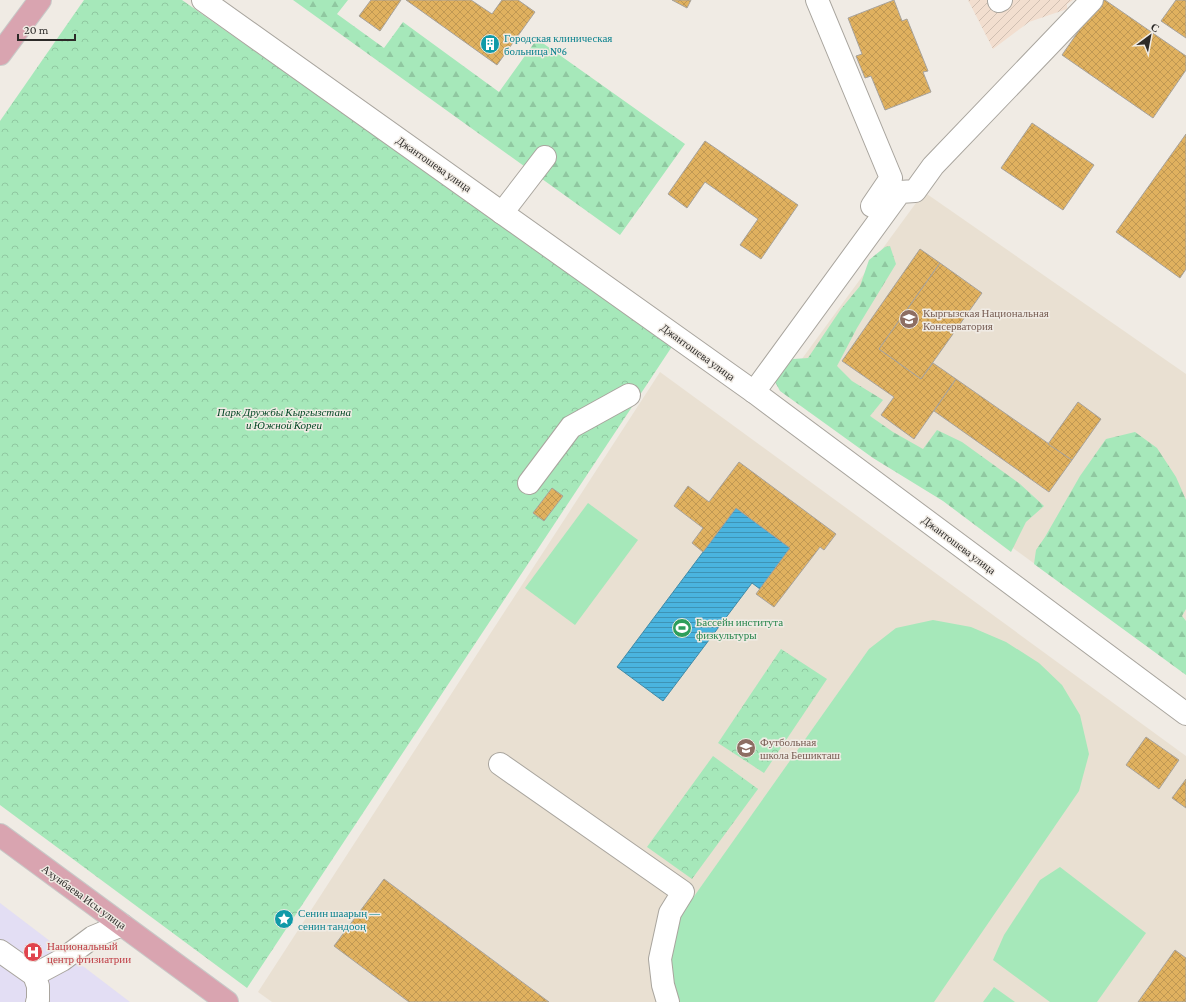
<svg xmlns="http://www.w3.org/2000/svg" width="1186" height="1002" font-family="'Crimson Pro',serif">
<defs>
<pattern id="industrial-furrows" width="10" height="10" patternUnits="userSpaceOnUse"><rect width="10" height="10" fill="#f2decf"/><path d="M-1 1l2-2M0 10L10 0M9 11l2-2" fill="none" stroke="#d0bfb2"/></pattern>
<pattern id="forest-firs" width="22" height="20" patternUnits="userSpaceOnUse"><rect width="22" height="20" fill="#a6e8ba"/><path d="M5 1l3.5 6h-7zM16 11l3.5 6h-7z" fill="#8fc7a0"/></pattern>
<pattern id="park-crowns" width="20" height="18" patternUnits="userSpaceOnUse"><rect width="20" height="18" fill="#a6e8ba"/><path d="M2 6a3 3 0 1 1 6 0M12 15a3 3 0 1 1 6 0" fill="none" stroke="#8fc7a0"/></pattern>
<pattern id="water-rules" width="6" height="5" patternUnits="userSpaceOnUse"><rect width="6" height="5" fill="#4ab4df"/><path d="M0 2.5h6" fill="none" stroke="#3e93b5"/></pattern>
<pattern id="building-cross-hatch" width="8" height="8" patternUnits="userSpaceOnUse"><rect width="8" height="8" fill="#e0b15f"/><path d="M0 0l8 8M0 8l8-8" fill="none" stroke="#c09853"/></pattern>
</defs>
<rect width="100%" height="100%" fill="#f0ebe4"/>
<!-- built -->
<g fill="#e9e0d2">
<path d="M924 192 1186 374V674L785 382Z"/>
<path d="M660 372 1186 756V1002H272L258 992Z"/>
</g>
<!-- industrial -->
<path fill="url(#industrial-furrows)" d="M968 0H1073L1067 4V9L1029 22 993 49Z"/>
<!-- medical -->
<path fill="#e3def4" d="M0 903 130 1002H0Z"/>
<!-- forest -->
<g fill="url(#forest-firs)">
<path d="M293 0H348L337 14 384 48 403 22 499 92 537 39 685 144 620 235Z"/>
<path d="M890 246 896 264 857 328 837 366 852 381 883 400 870 416 893 432 923 449 937 430 962 442 1020 484 1044 506 1026 522 1011 552 943 501 873 458 780 391 772 376 793 359 808 358 841 309 860 286 869 260 885 247Z"/>
<path d="M1135 432 1157 448 1176 477 1186 500V609L1182 616 1186 621V675L1034 564 1036 550 1045 537 1080 476 1106 439Z"/>
</g>
<!-- park -->
<g fill="url(#park-crowns)">
<path d="M84 0H182L673 345 247 988 0 805V121Z"/>
<path d="M781 649 827 679 764 773 718 743Z"/>
<path d="M713 756 758 789 692 879 647 847Z"/>
</g>
<!-- garden -->
<g fill="#a6e8ba">
<path d="M588 503 638 540 575 625 525 588Z"/>
<path d="M933 620 971 627 1006 642 1039 663 1062 685 1080 715 1089 754 1079 791 934 1002H680L666 957 678 919 869 649 896 628Z"/>
<path d="M1060 867 1146 933 1097 1002H1050L993 960 1004 935 1040 880Z"/>
<path d="M994 987 1015 1002H983Z"/>
</g>
<!-- water -->
<path fill="url(#water-rules)" stroke="#418ba8" d="M736 508 790 548 760 589 752 583 663 701 617 667Z"/>
<!-- building -->
<g fill="url(#building-cross-hatch)" stroke="#a7a29b">
<path d="M371 0H401L380 31 359 16Z"/>
<path d="M406 0H471L492 14 502 0H518L535 12 497 65Z"/>
<path d="M672 0H691L687 8Z"/>
<path d="M894 0 902 21 907 19 928 71 923 72 931 92 885 110 871 76 865 78 856 56 862 54 848 18Z"/>
<path d="M1100 0H1105L1186 56V70L1153 118 1062 55Z"/>
<path d="M1176 0H1186V38L1161 21Z"/>
<path d="M1032 123 1094 165 1063 210 1001 168Z"/>
<path d="M1186 134V269L1180 278 1116 232Z"/>
<path d="M705 141 798 205 761 259 740 245 758 219 705 182 687 208 668 194Z"/>
<path d="M920 249 940 263 879 349 921 379 933 363 956 379 914 439 881 415 894 397 842 361Z"/>
<path d="M940 263 982 293 921 379 879 349Z"/>
<path d="M956 379 1072 460 1049 492 934 411Z"/>
<path d="M1078 402 1101 419 1072 460 1048 444Z"/>
<path d="M739 462 836 534 824 550 820 547 774 607 756 594 790 548 736 508 703 552 692 543 703 528 674 506 688 486 709 502Z"/>
<path d="M552 488 563 496 544 521 533 513Z"/>
<path d="M1146 737 1179 760 1159 789 1126 765Z"/>
<path d="M1186 779V808L1172 798Z"/>
<path d="M384 879 549 1002H409L334 946Z"/>
<path d="M1175 950 1186 958V1002H1138Z"/>
</g>
<g fill="none" stroke-linecap="round" stroke-linejoin="round">
<!-- minor casing -->
<g stroke="#a9a59e" stroke-width="24">
<g id="minor">
<path d="M203 0 754 392 1186 714"/>
<path d="M817 0 891 178 872 206"/>
<path d="M999 1 1001 0"/>
<path d="M502 213 545 157"/>
<path d="M754 392 900 192 915 191 933 166 1092 0"/>
<path d="M529 483 571 427 629 395"/>
<path d="M500 764 683 892 670 913 660 959 663 985 668 1002"/>
<path d="M0 951 34 975 38 986V1000L37 1002"/>
<path d="M34 975 62 960 93 937 122 925"/>
</g>
</g>
<!-- major casing -->
<g stroke="#c8c8c7" stroke-width="24">
<g id="major">
<path d="M0 54 40 0"/>
<path d="M0 835 227 1002"/>
</g>
</g>
<!-- minor -->
<use href="#minor" stroke="#fff" stroke-width="22"/>
<!-- major -->
<use href="#major" stroke="#d9a4b0" stroke-width="22"/>
</g>
<!-- icons -->
<defs>
<g id="building-disc" transform="scale(1)"><circle r="9.5" fill="#0f9aa8" stroke="#f0ebe4"/><path d="M-4-6H4V6H1V3H-1V6H-4ZM-2.5-4.3h1.7v1.8h-1.7ZM.8-4.3h1.7v1.8H.8ZM-2.5-1h1.7V.8h-1.7ZM.8-1h1.7V.8H.8Z" fill="#fff"/></g>
<g id="school-disc" transform="scale(1)"><circle r="9.5" fill="#8d6e63" stroke="#f0ebe4"/><path d="M0-5L7-2L0 1L-7-2ZM-4 1L0 2.5L4 1V4Q0 6-4 4Z" fill="#fff"/></g>
<g id="stadium-disc" transform="scale(1)"><circle r="9.5" fill="#2e9e5b" stroke="#f0ebe4"/><path d="M0-5a6.5 5 0 1 0 0 10a6.5 5 0 1 0 0-10ZM-3.5-1.8h7v3.6h-7Z" fill="#fff"/></g>
<g id="sight-disc" transform="scale(1)"><circle r="9.5" fill="#0f9aa8" stroke="#f0ebe4"/><path d="M0-6L1.8-2.2L6-1.7L2.9 1.2L3.7 5.4L0 3.3L-3.7 5.4L-2.9 1.2L-6-1.7L-1.8-2.2Z" fill="#fff"/></g>
<g id="hospital-disc" transform="scale(1)"><circle r="9.5" fill="#e0444e" stroke="#f0ebe4"/><path d="M-5-5h3v3.5h4V-5h3V5h-3V1.5h-4V5h-3Z" fill="#fff"/></g>
</defs>
<g fill-rule="evenodd">
<use href="#building-disc" x="490" y="44"/>
<use href="#school-disc" x="909" y="319"/>
<use href="#stadium-disc" x="682" y="628"/>
<use href="#school-disc" x="746" y="748"/>
<use href="#sight-disc" x="284" y="919"/>
<use href="#hospital-disc" x="33" y="952"/>
</g>
<g text-anchor="middle" stroke-width="3" stroke-linejoin="round" paint-order="stroke">
<!-- culture labels -->
<g font-size="11" fill="#0d838f" stroke="#f0ebe4" text-anchor="start">
<text x="504" y="42">Городская клиническая<tspan x="504" dy="13">больница №6</tspan></text>
<text x="298" y="917">Сенин шаарың —<tspan x="298" dy="13">сенин тандооң</tspan></text>
</g>
<!-- street labels -->
<g font-size="11" fill="#2c2a28" stroke="#f0ebe4">
<text transform="translate(434 164) rotate(35)" y="4">Джантошева улица</text>
<text transform="translate(698 352) rotate(36)" y="4">Джантошева улица</text>
<text transform="translate(959 545) rotate(37)" y="4">Джантошева улица</text>
<text transform="translate(84 897) rotate(36)" y="4">Ахунбаева Исы улица</text>
</g>
<!-- education labels -->
<g font-size="11" fill="#785e54" stroke="#f0ebe4" text-anchor="start">
<text x="923" y="317">Кыргызская Национальная<tspan x="923" dy="13">Консерватория</tspan></text>
<text x="760" y="746">Футбольная<tspan x="760" dy="13">школа Бешикташ</tspan></text>
</g>
<!-- park labels -->
<g font-size="11" font-style="italic" fill="#044725" stroke="#f0ebe4">
<text x="284" y="416">Парк Дружбы Кыргызстана<tspan x="284" dy="13">и Южной Кореи</tspan></text>
</g>
<!-- leisure labels -->
<g font-size="11" fill="#27864d" stroke="#f0ebe4" text-anchor="start">
<text x="696" y="626">Бассейн института<tspan x="696" dy="13">физкультуры</tspan></text>
</g>
<!-- health labels -->
<g font-size="11" fill="#be3a42" stroke="#f0ebe4" text-anchor="start">
<text x="47" y="950">Национальный<tspan x="47" dy="13">центр фтизиатрии</tspan></text>
</g>
</g>
<!-- north arrow -->
<g transform="translate(1150 36) rotate(32)" stroke="#f0ebe4" stroke-width="3" paint-order="stroke">
<path d="M0-3L7 15L0 10L-7 15Z" fill="#2c2a28"/>
<text y="-6" font-size="11" font-weight="bold" text-anchor="middle" fill="#2c2a28">С</text>
</g>
<!-- scale -->
<path d="M18 34v6h57v-6" fill="none" stroke="#2c2a28" stroke-width="2"/>
<text x="24" y="34" font-size="12" fill="#2c2a28" stroke="#f0ebe4" stroke-width="3" paint-order="stroke">20 m</text>
</svg>
